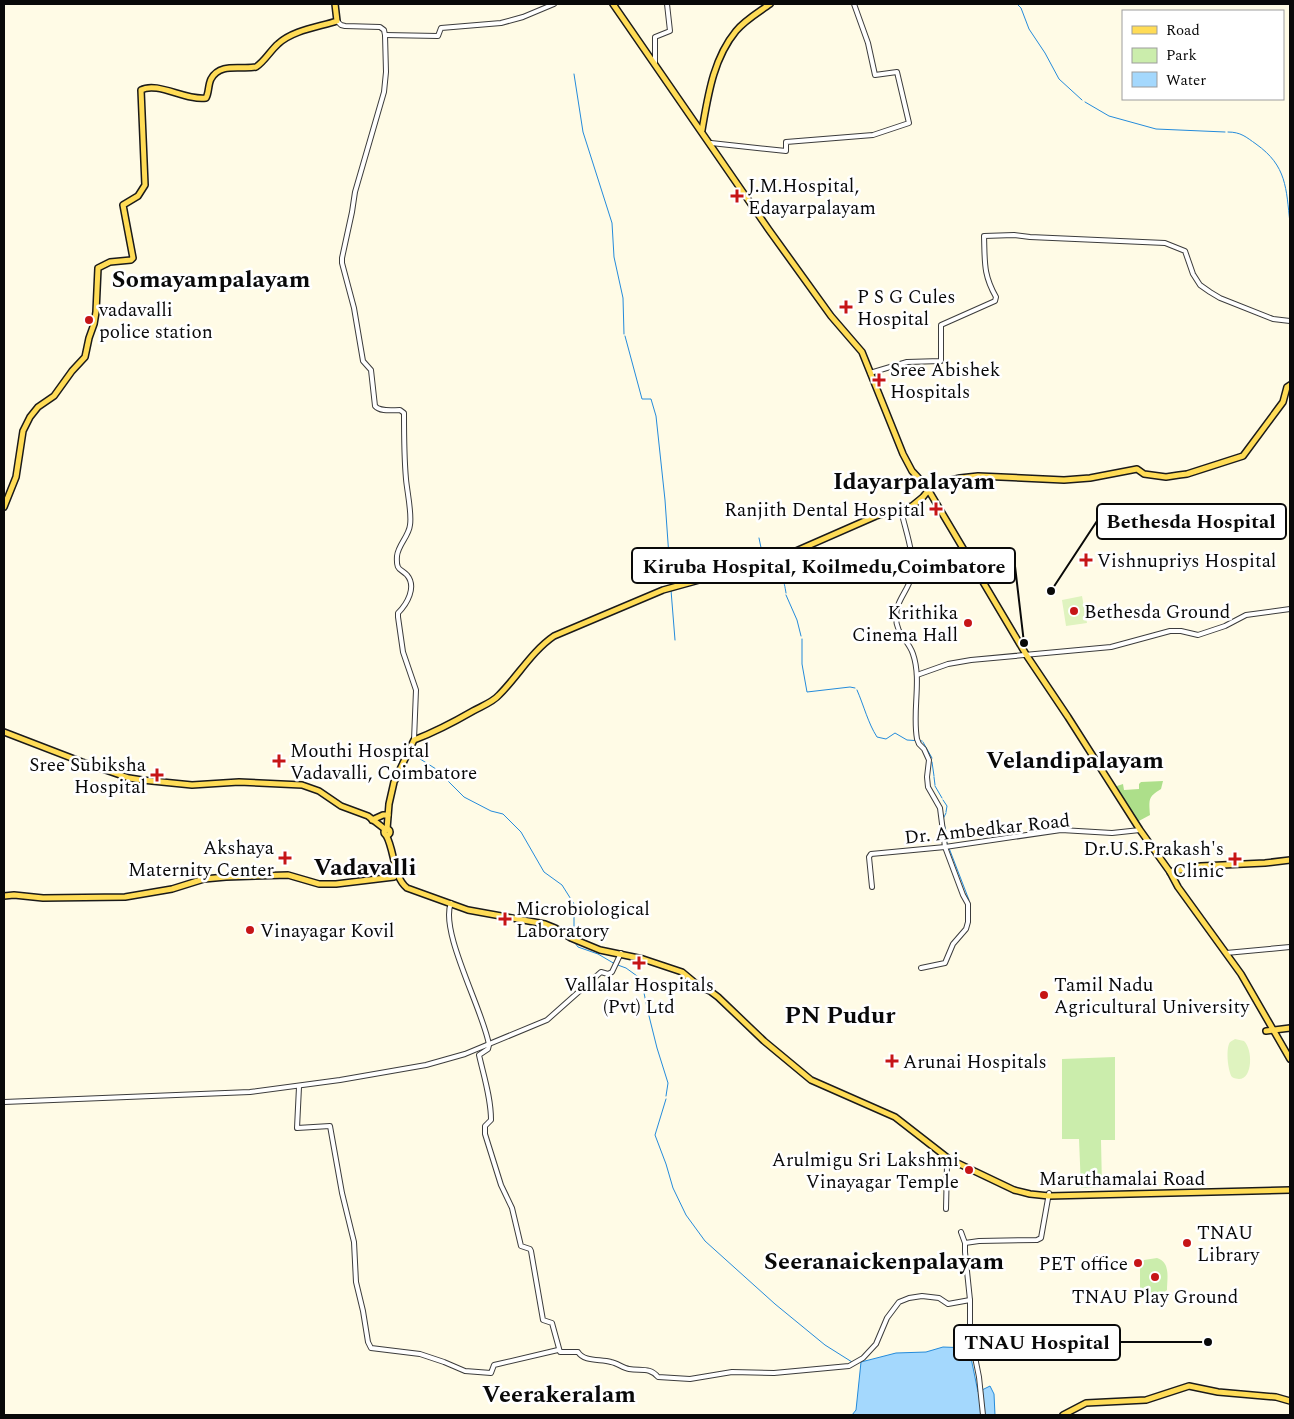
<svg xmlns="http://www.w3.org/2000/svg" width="1294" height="1419" font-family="Spectral,serif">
<rect width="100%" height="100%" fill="#fffbe6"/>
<!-- green -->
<g fill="#cbedac">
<path d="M1115 1057V1140H1101L1102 1187 1081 1188 1079 1139H1062V1059Z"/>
<path d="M1157 1258C1171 1262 1167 1279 1167 1290 1159 1299 1148 1297 1140 1290V1266L1144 1260Z"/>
</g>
<!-- forest -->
<path fill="#addf8a" d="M1163 781 1161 789C1148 797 1149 799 1150 815L1137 822 1116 788 1117 786 1123 784 1124 790 1139 789V784L1141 782Z"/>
<!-- pitch -->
<g fill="#dff3bf">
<path d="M1082 596 1087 623 1066 626 1062 600Z"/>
<path d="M1235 1039 1244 1041C1254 1050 1253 1088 1232 1077 1228 1071 1226 1051 1229 1044 1230 1041 1232 1041 1235 1039Z"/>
</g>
<!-- water -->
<path fill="#a4d8fd" stroke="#248bdb" d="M943 1347 969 1348 978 1392 990 1386 994 1394 995 1415H852L856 1410 861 1362 896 1353 926 1352Z"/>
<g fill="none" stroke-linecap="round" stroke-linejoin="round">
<!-- stream -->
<g stroke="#248bdb" stroke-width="1">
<path d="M1017 4 1021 8 1029 29 1045 53 1059 79 1082 100"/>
<path d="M574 74 583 132 612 223 614 257 623 298 624 334"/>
<path d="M1085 102 1109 116 1156 129 1225 132"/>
<path d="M1228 132C1241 132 1246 137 1256 144 1287 166 1286 188 1290 223"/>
<path d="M625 336 642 399H651L656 416 665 500 671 585"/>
<path d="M759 538 764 562"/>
<path d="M768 567C782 568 784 581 786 593"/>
<path d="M671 590 675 640"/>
<path d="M786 595 797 620 801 636"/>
<path d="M802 639V664L807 692 850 687 855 688"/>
<path d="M857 690C864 706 868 723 877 737L886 739 895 733 907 740 922 741"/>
<path d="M923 742 932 758"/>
<path d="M413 749 417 757 436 769 464 797 491 811 503 814 521 832 544 872 562 885 574 904V936"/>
<path d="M932 762 934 776"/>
<path d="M934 777 935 785"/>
<path d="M935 786 942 798"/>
<path d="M943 800 947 806 946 812"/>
<path d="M943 819 946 813"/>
<path d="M944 824 946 831"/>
<path d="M946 832 947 845"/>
<path d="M949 848 969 900"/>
<path d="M575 943 578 947 598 954 615 964 626 968 644 981V993L648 1012 657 1048 668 1083 666 1096"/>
<path d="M666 1099 655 1135 666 1164 673 1188 686 1215 705 1241 775 1304 825 1345 852 1362"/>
</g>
<!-- minor casing -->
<g stroke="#3c3c3c" stroke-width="6">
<g id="minor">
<path d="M337 21 341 25 345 26 380 27 384 30 385 35 386 72 384 92 355 192 352 212 342 258V263L354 308 363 361 371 370 375 406C380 412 392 410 400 410L404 413C404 435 404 457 406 479 407 491 412 513 410 525 409 536 398 545 397 556 396 571 400 568 407 575 417 587 407 604 398 613V617L403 652 416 690 414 740"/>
<path d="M385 35 438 36 441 28 501 23 523 17 554 4"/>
<path d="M655 63V37L670 31 667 4"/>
<path d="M711 143 786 151V142L873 135 909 123 897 72 875 75 868 43 854 4"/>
<path d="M870 373 907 362 941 361V325L995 301 996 297C983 274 985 262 984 236L1014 235 1030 237 1165 243 1185 251 1193 274 1200 285 1210 292 1220 298 1273 319 1290 321"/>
<path d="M901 510C905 530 916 556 911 578 907 592 896 601 896 617 896 635 908 639 913 654 922 680 912 711 917 739L919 744 924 749 929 760 927 777 928 787 940 808 945 847 963 895 968 904V922L966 929 953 944 945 963 921 968"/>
<path d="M917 675 948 664 971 660 1111 647 1170 631H1181L1198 635 1225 626 1246 615 1290 609"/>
<path d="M872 887 869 857 871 854 945 847 1061 830 1112 833 1140 830"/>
<path d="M451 903C439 931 484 1012 489 1045L488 1049 479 1055C484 1077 491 1098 491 1120L485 1126V1134L501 1185 512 1208 521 1246 530 1249 531 1251 543 1320 552 1323 560 1352H578C584 1362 600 1359 611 1362 617 1363 623 1368 629 1369 641 1371 650 1367 658 1377L690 1379 732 1372 774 1373 849 1366 863 1358 876 1344 887 1318 899 1302 909 1298 922 1296 939 1298 948 1304 970 1300"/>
<path d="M1226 953 1290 947"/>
<path d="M299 1087 297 1128 330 1126 342 1193 354 1242 356 1282 363 1311 368 1342 371 1348 420 1354 444 1362 465 1371 491 1373 494 1365 558 1350"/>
<path d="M4 1102 250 1092 340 1080 426 1065 465 1054 547 1020 601 972 608 974 612 972 621 953"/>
<path d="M946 1209 947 1165 949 1159"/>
<path d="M961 1232 965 1243V1252L970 1300V1332L979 1377 983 1415"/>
<path d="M965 1243 979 1241 1037 1240 1041 1238 1049 1193"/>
</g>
</g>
<!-- major casing -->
<g stroke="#1a1a1a" stroke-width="8">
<g id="major">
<path d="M613 4 769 230 831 316 862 352 903 454 912 471 926 486 1027 656 1068 717 1140 830 1170 872 1178 887 1241 974 1290 1059"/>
<path d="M702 130C708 96 713 59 736 31 745 20 759 12 770 4"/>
<path d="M4 507 16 477 23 431 30 417 38 407 54 396 72 371 85 357 89 338 94 324 96 312 98 268 110 262 131 260 133 258 123 205 138 196 145 185 141 90C157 81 186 101 206 98 209 93 208 85 211 79 220 62 241 70 256 67 265 61 270 51 278 44 293 30 319 27 337 21L335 4"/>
<path d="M4 732 82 762 129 778 142 780 192 785 239 782 302 785 319 791 341 806 368 816 386 830"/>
<path d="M372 820 383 815H388"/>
<circle cx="387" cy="832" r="3"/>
<path d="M387 829 389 804 394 782 414 740C435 732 454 722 473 711 482 706 493 702 499 695 518 676 532 651 554 636L663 590 721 574 755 569 876 516 912 506 923 497 927 492 926 486 960 478 978 476 1064 480 1090 478 1137 469 1144 474 1166 477 1179 475 1187 474 1243 456 1283 402 1287 387 1290 385"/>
<path d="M386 835C395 851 393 877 407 888L468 910 545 924 555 928 571 938 600 950 643 959 682 972 700 987 710 991 718 997 764 1041 811 1080 895 1117 949 1159 1014 1190 1030 1194 1049 1196 1290 1190"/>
<path d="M1170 872 1201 866 1265 863 1290 860"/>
<path d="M4 896 14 895 43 898 125 897 172 889 204 879 226 877 288 875 319 884H336L394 877 397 870"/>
<path d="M1266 1031 1290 1028"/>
<path d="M1063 1415 1086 1403 1146 1400 1189 1386 1218 1392 1276 1397 1290 1401"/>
</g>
</g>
<!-- minor -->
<use href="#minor" stroke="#fff" stroke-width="4"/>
<!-- major -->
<use href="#major" stroke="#ffdc56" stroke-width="5"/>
</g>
<!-- markers -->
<g fill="#c61517" stroke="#fff" stroke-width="2">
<path d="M734.5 188.5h5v5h5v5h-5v5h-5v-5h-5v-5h5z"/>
<path d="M843.5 299.5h5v5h5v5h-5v5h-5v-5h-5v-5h5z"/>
<circle cx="89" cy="320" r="5"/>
<path d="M876.5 372.5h5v5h5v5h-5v5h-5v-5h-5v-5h5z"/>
<path d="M933.5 501.5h5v5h5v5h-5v5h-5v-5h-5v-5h5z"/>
<path d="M1083.5 552.5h5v5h5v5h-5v5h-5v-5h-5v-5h5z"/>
<circle cx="1074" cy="611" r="5"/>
<circle cx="968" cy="623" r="5"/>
<path d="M276.5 753.5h5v5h5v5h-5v5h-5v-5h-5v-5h5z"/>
<path d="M154.5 767.5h5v5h5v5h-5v5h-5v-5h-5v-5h5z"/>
<path d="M282.5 850.5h5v5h5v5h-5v5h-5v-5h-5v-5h5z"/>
<path d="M1232.5 851.5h5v5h5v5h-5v5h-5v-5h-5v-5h5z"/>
<path d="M502.5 911.5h5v5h5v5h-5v5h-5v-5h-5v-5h5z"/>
<circle cx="250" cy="930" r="5"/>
<path d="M636.5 955.5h5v5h5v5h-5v5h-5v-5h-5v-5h5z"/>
<circle cx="1044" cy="995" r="5"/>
<path d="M889.5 1053.5h5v5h5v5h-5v5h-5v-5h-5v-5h5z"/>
<circle cx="969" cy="1170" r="5"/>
<circle cx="1187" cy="1243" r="5"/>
<circle cx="1138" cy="1263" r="5"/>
<circle cx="1155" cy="1277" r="5"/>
</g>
<g text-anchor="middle" stroke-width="5" stroke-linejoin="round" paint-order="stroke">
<!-- poi labels -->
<g font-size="19" fill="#090909" stroke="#fff" text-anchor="start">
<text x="748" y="192">J.M.Hospital,<tspan x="748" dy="22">Edayarpalayam</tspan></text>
<text x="857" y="303">P S G Cules<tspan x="857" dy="22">Hospital</tspan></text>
<text x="99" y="316">vadavalli<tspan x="99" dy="22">police station</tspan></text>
<text x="890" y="376">Sree Abishek<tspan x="890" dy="22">Hospitals</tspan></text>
<text x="925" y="516" text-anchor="end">Ranjith Dental Hospital</text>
<text x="1097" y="567">Vishnupriys Hospital</text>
<text x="1084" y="618">Bethesda Ground</text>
<text x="958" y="619" text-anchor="end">Krithika<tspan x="958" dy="22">Cinema Hall</tspan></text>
<text x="290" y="757">Mouthi Hospital<tspan x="290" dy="22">Vadavalli, Coimbatore</tspan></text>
<text x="146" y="771" text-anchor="end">Sree Subiksha<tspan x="146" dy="22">Hospital</tspan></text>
<text x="274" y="854" text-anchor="end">Akshaya<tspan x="274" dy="22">Maternity Center</tspan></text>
<text x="1224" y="855" text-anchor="end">Dr.U.S.Prakash's<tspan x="1224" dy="22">Clinic</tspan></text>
<text x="516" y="915">Microbiological<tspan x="516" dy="22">Laboratory</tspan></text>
<text x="260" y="937">Vinayagar Kovil</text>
<text x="639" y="991" text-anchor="middle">Vallalar Hospitals<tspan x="639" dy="22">(Pvt) Ltd</tspan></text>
<text x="1054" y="991">Tamil Nadu<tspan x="1054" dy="22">Agricultural University</tspan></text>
<text x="903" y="1068">Arunai Hospitals</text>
<text x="959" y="1166" text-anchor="end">Arulmigu Sri Lakshmi<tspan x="959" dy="22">Vinayagar Temple</tspan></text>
<text x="1197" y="1239">TNAU<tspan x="1197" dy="22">Library</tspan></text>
<text x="1128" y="1270" text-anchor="end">PET office</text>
<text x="1155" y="1303" text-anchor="middle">TNAU Play Ground</text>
</g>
<!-- street labels -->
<g font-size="19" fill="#090909" stroke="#fff">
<text transform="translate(987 828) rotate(-6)" y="7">Dr. Ambedkar Road</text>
<text x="1122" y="1185">Maruthamalai Road</text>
</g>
<!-- district labels -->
<g font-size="24" font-weight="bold" fill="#090909" stroke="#fff">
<text x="211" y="287">Somayampalayam</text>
<text x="914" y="489">Idayarpalayam</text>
<text x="1075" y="768">Velandipalayam</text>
<text x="365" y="875">Vadavalli</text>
<text x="840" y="1023">PN Pudur</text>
<text x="884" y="1269">Seeranaickenpalayam</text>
<text x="559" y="1402">Veerakeralam</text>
</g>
</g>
<!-- callouts -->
<path fill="none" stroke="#090909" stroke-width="2" d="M1051 591L1097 521M1024 643L1015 566M1208 1342L1120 1342"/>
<g fill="#090909" stroke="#fff" stroke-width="2">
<circle cx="1051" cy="591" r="5"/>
<circle cx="1024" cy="643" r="5"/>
<circle cx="1208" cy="1342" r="5"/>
</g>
<g fill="#fff" stroke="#090909" stroke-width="2">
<rect x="1097" y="504" width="189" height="35" rx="5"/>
<rect x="632" y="548" width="383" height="35" rx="5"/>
<rect x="954" y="1325" width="166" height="35" rx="5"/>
</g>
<g font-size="20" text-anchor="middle" font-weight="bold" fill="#090909">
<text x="1191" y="528">Bethesda Hospital</text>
<text x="824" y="573">Kiruba Hospital, Koilmedu,Coimbatore</text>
<text x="1037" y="1349">TNAU Hospital</text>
</g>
<!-- border -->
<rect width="1294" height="1419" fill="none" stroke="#090909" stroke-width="10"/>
<!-- legend -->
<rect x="1122" y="10" width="162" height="90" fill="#ffffff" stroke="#9d9d9d"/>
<rect x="1132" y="26" width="25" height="8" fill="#ffdc56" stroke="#9d9d9d"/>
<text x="1166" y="35" font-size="15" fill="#090909">Road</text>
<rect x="1132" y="48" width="25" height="15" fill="#cbedac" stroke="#9d9d9d"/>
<text x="1166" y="60" font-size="15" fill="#090909">Park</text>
<rect x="1132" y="72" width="25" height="15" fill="#a4d8fd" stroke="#9d9d9d"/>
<text x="1166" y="85" font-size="15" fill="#090909">Water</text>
</svg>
